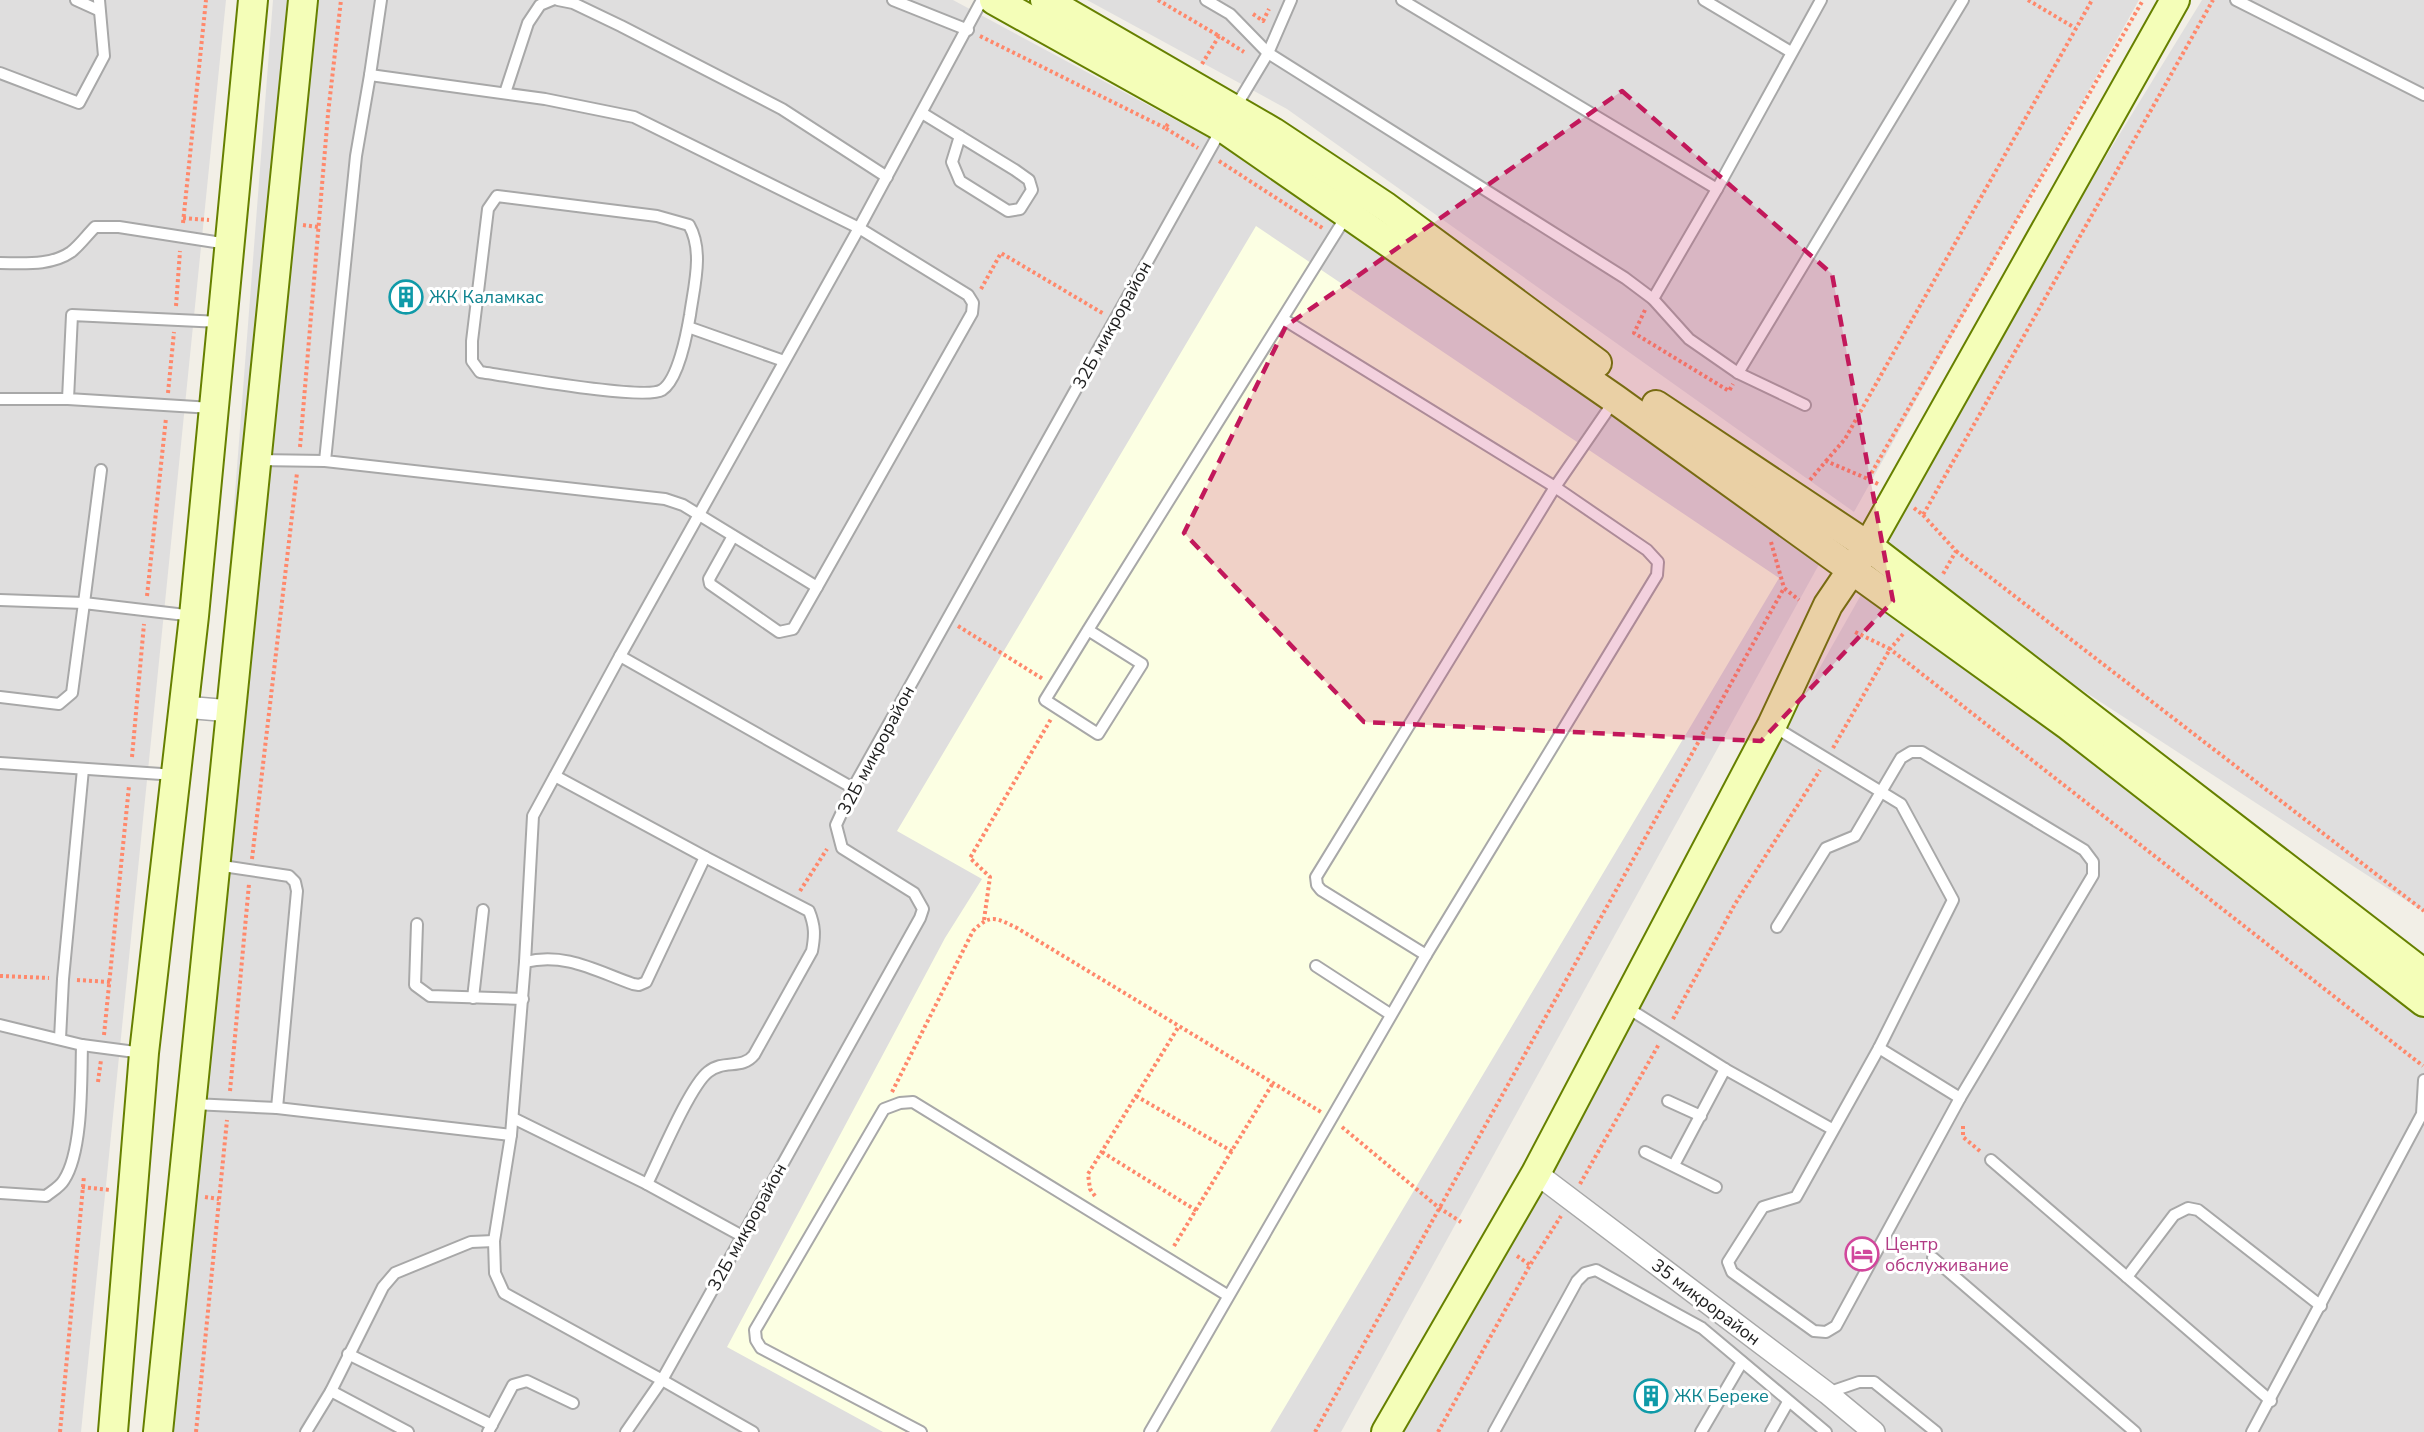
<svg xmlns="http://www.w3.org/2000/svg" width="2424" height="1432" font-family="'Nunito Sans',sans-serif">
<rect width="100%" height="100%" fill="#f2efe7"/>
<!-- residential -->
<g fill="#dfdede">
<path d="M0 0H226L81 1432H0Z"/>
<path d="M273 0H953L1237 153 1822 559 1341 1432H166L181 1195Z"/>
<path d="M1087 0H2139L1854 512 1287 109Z"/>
<path d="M2202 0H2424V912L1865 549Z"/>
<path d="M1870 579 2424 1006V1432H1386Z"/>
</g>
<!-- education -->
<path fill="#fcffe3" d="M1256 226 1779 578 1270 1432H883L727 1347 945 938 982 879 897 831Z"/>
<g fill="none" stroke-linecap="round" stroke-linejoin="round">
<!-- lane casing -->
<g stroke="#a8a8a8" stroke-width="14">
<g id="lane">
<path d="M76 0 98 10"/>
<path d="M558 0 573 3 621 26 782 109 887 177"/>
<path d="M893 0 968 30"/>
<path d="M1206 0 1230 14 1268 53 1625 278 1653 299 1689 339 1738 373 1805 405"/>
<path d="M1402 0 1717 189 1821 0"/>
<path d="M1704 0 1791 52"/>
<path d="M2236 0 2424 95"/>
<path d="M0 73 79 103 104 56 99 0"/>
<path d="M370 75 545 99 634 117 859 228 968 295 973 303 972 313 817 587 683 505 665 499 325 461 356 156Z"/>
<path d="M370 75 381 0"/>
<path d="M505 93 528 23 540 5 552 0"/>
<path d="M1235 108 1268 53 1291 0"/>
<path d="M922 113 1015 170 1029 180 1032 190 1020 209 1008 211 960 181 952 162 960 136"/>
<path d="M497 196 657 216 689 225C704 251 694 286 690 315 687 333 678 380 662 390 645 401 509 376 480 372L472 361V341L488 209Z"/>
<path d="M0 263C23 263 51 266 71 252 80 245 87 235 95 227H119L228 244"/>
<path d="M1653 299 1717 189"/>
<path d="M1283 319 1555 487 1647 550 1658 562 1657 575 1426 955 1321 890 1317 885 1316 877 1555 487 1614 401"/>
<path d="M688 327 784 361"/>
<path d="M1738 373 1963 0"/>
<path d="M0 399H68"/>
<path d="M212 408 68 399 72 315 221 322"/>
<path d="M257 460 325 461"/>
<path d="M733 536 709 579 710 584 779 632 793 629 817 587"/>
<path d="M0 600 84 603 101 470"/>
<path d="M1088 630 1142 664 1098 734 1045 700 1088 630 1347 215"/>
<path d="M620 656 533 816 525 962 511 1135 494 1241 495 1273 504 1293 662 1380 626 1432"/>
<path d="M0 697 59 704 72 693 84 603 194 616"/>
<path d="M1773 726 1901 804 1953 900 1879 1048 1796 1197 1763 1207 1728 1262 1732 1272 1814 1331 1826 1332 1836 1326 1960 1098 2093 875V862L2084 850 1922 752H1911L1901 758 1855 836 1826 848 1777 927"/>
<path d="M0 763 176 775"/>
<path d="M853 788 620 656 859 228 982 0"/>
<path d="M216 865 289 876 295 882 297 891 277 1108"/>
<path d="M417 924 415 985 430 996 523 999"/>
<path d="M525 962C565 952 596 971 633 984L639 985 646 982 705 857 555 776"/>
<path d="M1316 966 1390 1014"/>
<path d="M473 998 483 910"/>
<path d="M1626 1007 1725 1069 1832 1129"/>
<path d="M0 1025 82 1045 143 1053"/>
<path d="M60 1039 63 979 83 769"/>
<path d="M1879 1048 1960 1098"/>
<path d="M1668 1101 1701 1116"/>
<path d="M193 1104 277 1108 511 1135"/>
<path d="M513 1118 647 1184 742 1236"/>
<path d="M1645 1152 1716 1187"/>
<path d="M1991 1160 2271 1401"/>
<path d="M1674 1165 1725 1069"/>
<path d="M647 1184C659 1160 690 1086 708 1072 724 1059 742 1070 754 1055L812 951C815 935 815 926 809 911L705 857"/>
<path d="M0 1193 46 1196C52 1191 60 1187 64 1180 83 1151 81 1080 82 1045"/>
<path d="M1933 1258 2135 1432"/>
<path d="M2127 1277 2174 1215 2188 1208 2198 1210 2321 1306"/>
<path d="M348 1354 492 1425"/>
<path d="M331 1391 408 1432"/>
<path d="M1827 1393 1859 1382H1874L1936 1432"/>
<path d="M306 1432 331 1391 383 1287 395 1273 471 1242 494 1241"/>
<path d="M488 1432 513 1385 527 1381 573 1403"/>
<path d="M753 1432 662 1380 920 918 923 909 914 893 842 848 836 825 853 788 1222 128"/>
<path d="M921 1432 761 1348 756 1340 755 1330 884 1109 900 1103 913 1102 1227 1295"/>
<path d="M1150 1432 1426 955"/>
<path d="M1494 1432 1577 1281 1585 1273 1596 1270 1702 1328 1826 1432"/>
<path d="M1701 1432 1742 1362"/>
<path d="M1771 1432 1788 1402"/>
<path d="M2252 1432 2422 1114 2424 1080"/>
</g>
</g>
<!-- street casing -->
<g stroke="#a8a8a8" stroke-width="24">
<g id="street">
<path d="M184 707 231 711"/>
<path d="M1536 1173 1827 1393 1874 1432"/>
</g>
</g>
<!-- secondary casing -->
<g stroke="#668000" stroke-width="32">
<g id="secondary">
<path d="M994 0 1222 127 1615 399 2069 726 2424 1002"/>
<path d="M1045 0 1273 132 1386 207 1597 363"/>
<path d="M1656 405 1868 546 2424 974"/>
<path d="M113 1432 144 1053 194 616 253 0"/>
<path d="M158 1432 303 0"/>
<path d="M1386 1432 1536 1173 1772 725 1828 605 1868 546 2175 0"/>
</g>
</g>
<!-- path -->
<g stroke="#ff886b" stroke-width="4" stroke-dasharray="3 3" stroke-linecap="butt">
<path d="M1158 0 1219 36"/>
<path d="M2028 0 2075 28"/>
<path d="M1253 14 1263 21 1269 9"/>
<path d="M980 36 1165 128"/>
<path d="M1202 64 1219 36 1244 52"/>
<path d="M1168 124 1165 128 1198 148"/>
<path d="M1219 161 1324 229"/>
<path d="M183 218 209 220"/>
<path d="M183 223 206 0"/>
<path d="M303 225 318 227"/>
<path d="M981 289 1001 253 1104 314"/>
<path d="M176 306 180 251"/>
<path d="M1645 310 1634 333 1729 391 1733 384"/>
<path d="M168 393 174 332"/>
<path d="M300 447 328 114 341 0"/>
<path d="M1826 461 1845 439 2092 0"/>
<path d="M1810 480 1826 461 1868 479"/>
<path d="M1878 484 1868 479 2143 0"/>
<path d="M1914 508 1923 515 2213 0"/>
<path d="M1923 515 1956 551 1943 574"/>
<path d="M1771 542 1784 588"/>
<path d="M1956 551 2424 911"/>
<path d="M147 596 166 418"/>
<path d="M958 626 1043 679"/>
<path d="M1903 634 1890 649 2423 1066"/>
<path d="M1833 748 1890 649 1853 631"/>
<path d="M132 757 144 624"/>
<path d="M252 859 297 473"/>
<path d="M800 891 827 849"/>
<path d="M984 920 990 877 970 858 1051 719"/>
<path d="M0 976 49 978"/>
<path d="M77 980 110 982"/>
<path d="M1673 1019 1735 904 1820 770"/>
<path d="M104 1035 129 786"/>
<path d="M98 1082 101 1060"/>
<path d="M230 1091 249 884"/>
<path d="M892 1092 973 931C991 913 996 918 1017 928L1321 1112"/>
<path d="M1136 1096 1233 1152"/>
<path d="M1963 1126V1137L1981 1152"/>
<path d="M1342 1127 1438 1207 1461 1222"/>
<path d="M1102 1152 1197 1211"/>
<path d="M1580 1184 1659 1044"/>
<path d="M82 1187 110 1190"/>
<path d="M1095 1196 1090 1189 1088 1174 1179 1026"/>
<path d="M205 1197 219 1199"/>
<path d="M1174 1246 1273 1083"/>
<path d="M1517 1256 1530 1265"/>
<path d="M60 1432 84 1176"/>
<path d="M196 1432 227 1120"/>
<path d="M1315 1432 1784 588 1799 600"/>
<path d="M1438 1432 1530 1265 1561 1216"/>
</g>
<!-- lane -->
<use href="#lane" stroke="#fff" stroke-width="10"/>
<!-- street -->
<use href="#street" stroke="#fff" stroke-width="21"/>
<!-- secondary -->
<use href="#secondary" stroke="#f4feb8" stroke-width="28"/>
</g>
<!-- marked area -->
<path fill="#c2185b" fill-opacity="0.2" stroke="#c2185b" stroke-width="4.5" stroke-dasharray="12 8" stroke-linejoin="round" d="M1622 91 1832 274 1893 601 1761 741 1364 722 1184 533 1286 326Z"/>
<!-- icons -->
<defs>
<g id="building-ring" transform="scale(1.725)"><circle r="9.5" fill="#fff" stroke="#0f9aa8" stroke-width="1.5"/><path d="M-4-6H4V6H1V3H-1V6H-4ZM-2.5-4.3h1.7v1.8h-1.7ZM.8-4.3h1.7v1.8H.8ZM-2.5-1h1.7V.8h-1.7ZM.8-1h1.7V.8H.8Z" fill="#0f9aa8"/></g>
<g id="hotel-ring" transform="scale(1.725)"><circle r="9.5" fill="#fff" stroke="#d1479c" stroke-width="1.5"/><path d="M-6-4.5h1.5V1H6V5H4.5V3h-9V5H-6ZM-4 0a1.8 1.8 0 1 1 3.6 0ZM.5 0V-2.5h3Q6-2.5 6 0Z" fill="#d1479c"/></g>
</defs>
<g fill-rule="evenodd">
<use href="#building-ring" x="406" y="297"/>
<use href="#hotel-ring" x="1862" y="1254"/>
<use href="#building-ring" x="1651" y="1396"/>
</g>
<g text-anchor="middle" stroke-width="6" stroke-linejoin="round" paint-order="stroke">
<!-- culture labels -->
<g font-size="18" fill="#0d838f" stroke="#fff" text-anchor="start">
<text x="429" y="303">ЖК Каламкас</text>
<text x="1674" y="1402">ЖК Береке</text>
</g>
<!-- street labels -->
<g font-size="18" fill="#212121" stroke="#fff">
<text transform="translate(1112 325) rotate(-61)" y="6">32Б микрорайон</text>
<text transform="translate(876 750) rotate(-62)" y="6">32Б микрорайон</text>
<text transform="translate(747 1227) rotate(-61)" y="6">32Б микрорайон</text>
<text transform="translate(1706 1302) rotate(37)" y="6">35 микрорайон</text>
</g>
<!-- hotel labels -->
<g font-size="18" fill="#b23c85" stroke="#fff" text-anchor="start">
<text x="1885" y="1250">Центр<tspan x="1885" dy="21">обслуживание</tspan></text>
</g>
</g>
</svg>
